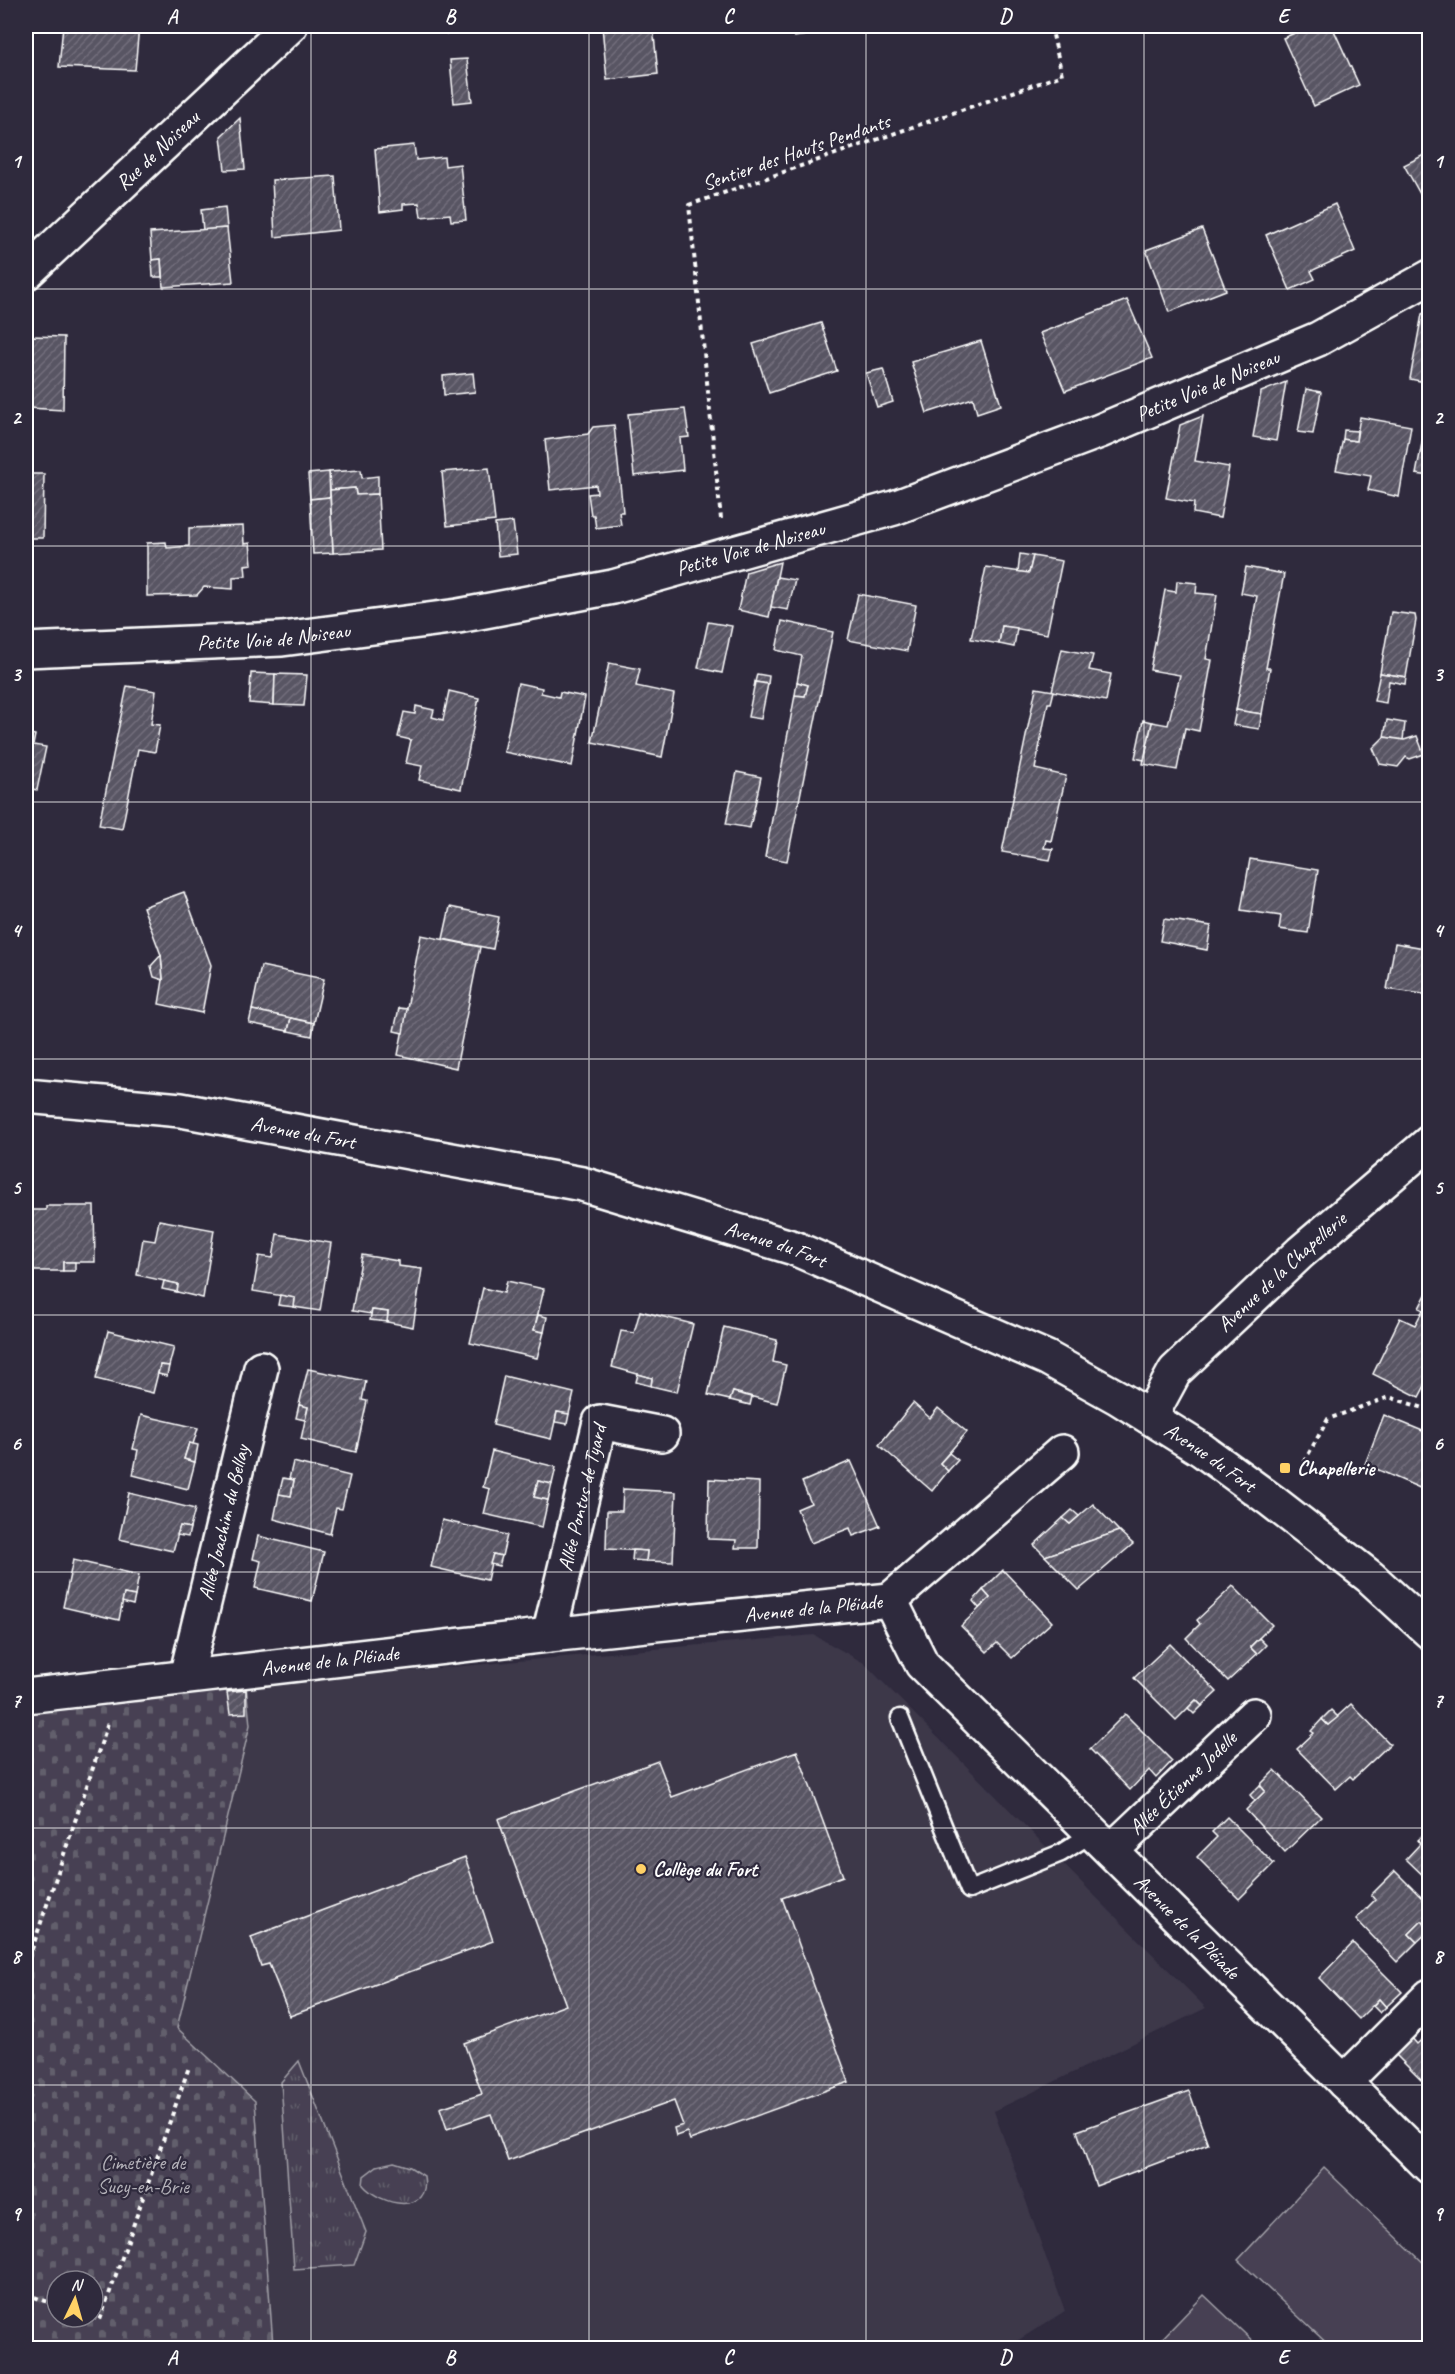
<svg xmlns="http://www.w3.org/2000/svg" width="1455" height="2374" font-family="Caveat,sans-serif">
<defs>
<pattern id="grass-tufts" width="24" height="20" patternUnits="userSpaceOnUse" patternTransform="scale(1.5)"><rect width="24" height="20" fill="#464152"/><path d="M3 7l-1-3M5 7V3M7 7l1-3M15 17l-1-3M17 17v-4M19 17l1-3" fill="none" stroke="#625e6c"/></pattern>
<pattern id="cemetery-stones" width="16" height="16" patternUnits="userSpaceOnUse" patternTransform="scale(1.5)"><rect width="16" height="16" fill="#464152"/><path d="M2 7V4a2 2 0 0 1 4 0v3zM10 15v-3a2 2 0 0 1 4 0v3z" fill="#625e6c"/></pattern>
<pattern id="building-hatch" width="6" height="6" patternUnits="userSpaceOnUse" patternTransform="scale(1.5)"><rect width="6" height="6" fill="#595564"/><path d="M-1 1l2-2M0 6l6-6M5 7l2-2" fill="none" stroke="#726e7b"/></pattern>
</defs>
<rect width="100%" height="100%" fill="#2f2a3d"/>
<filter id="ink" filterUnits="userSpaceOnUse"><feTurbulence type="fractalNoise" baseFrequency=".0167" numOctaves="2"/><feDisplacementMap in="SourceGraphic" scale="12" xChannelSelector="R" yChannelSelector="G"/><feConvolveMatrix kernelMatrix="1 2 1 2 8 2 1 2 1" color-interpolation-filters="sRGB"/></filter>
<g filter="url(#ink)">
<!-- built -->
<path fill="#3c3749" d="M814 1635 864 1663 1206 2008 994 2111 1065 2311 1006 2348H271L273 2345 177 2028 249 1729 246 1685Z"/>
<!-- grass -->
<g fill="url(#grass-tufts)" stroke="#a2a0a8" stroke-width="1.5">
<path d="M299 2061 366 2232 354 2265 294 2269 281 2082Z"/>
<path d="M394 2162 410 2167 424 2176C431 2216 381 2206 363 2185L364 2176 377 2166Z"/>
</g>
<!-- cemetery -->
<path fill="url(#cemetery-stones)" stroke="#a2a0a8" stroke-width="1.5" fill-rule="evenodd" d="M246 1685 250 1725 177 2028 255 2101 273 2345 271 2348H26V1712ZM57 2281H93V2317H57Z"/>
<!-- pitch -->
<g fill="#464152" stroke="#a2a0a8" stroke-width="1.5">
<path d="M1324 2168 1429 2268V2348H1332L1238 2260Z"/>
<path d="M1204 2295 1260 2348H1153Z"/>
</g>
<!-- building -->
<g fill="url(#building-hatch)" stroke="#fff" stroke-width="1.5">
<path d="M63 26H139L135 70 59 67Z"/>
<path d="M447 26H464L465 32 447 34Z"/>
<path d="M602 26H653L658 74 607 80Z"/>
<path d="M793 26H860V28L794 37Z"/>
<path d="M1311 26H1332L1359 85 1314 106 1283 38Z"/>
<path d="M467 59 472 101 454 103 450 60Z"/>
<path d="M240 118 245 169 225 170 221 136Z"/>
<path d="M414 145 416 160 444 157 445 166 460 164 466 220 451 221 450 214 421 217 419 203 403 204V209L380 212 375 149Z"/>
<path d="M1430 152V212L1404 165Z"/>
<path d="M335 176 339 230 275 237 272 180Z"/>
<path d="M1335 204 1355 251 1311 271 1315 279 1290 290 1266 235Z"/>
<path d="M225 207 227 228 203 230 201 210Z"/>
<path d="M227 228 233 282 163 287 161 259 152 260 150 233Z"/>
<path d="M1202 229 1226 290 1169 312 1146 250Z"/>
<path d="M161 259 162 277H153L152 260Z"/>
<path d="M1127 300 1152 358 1065 391 1040 333Z"/>
<path d="M1430 310V383L1410 379 1422 314Z"/>
<path d="M821 323 837 371 769 393 753 344Z"/>
<path d="M31 336 64 337 63 410 29 408Z"/>
<path d="M981 341 1001 405 977 413 973 398 927 413 911 362Z"/>
<path d="M883 369 893 402 877 407 866 373Z"/>
<path d="M473 373 475 392 444 395 443 376Z"/>
<path d="M1286 382 1276 441 1253 437 1261 392Z"/>
<path d="M1306 389 1321 392 1313 434 1298 432Z"/>
<path d="M1430 402V476L1416 474Z"/>
<path d="M685 409 689 437 680 438 683 470 634 476 628 414Z"/>
<path d="M1203 416 1195 461 1229 467 1220 518 1193 513 1194 503 1166 498 1180 425Z"/>
<path d="M1360 417 1411 426 1399 497 1368 490 1371 476 1336 470 1343 439 1356 441Z"/>
<path d="M614 425 623 512H619L621 525 596 528 594 515H591L588 494 597 493 596 485 550 490 545 440 588 434 593 427Z"/>
<path d="M1344 430 1357 431 1356 441 1343 439Z"/>
<path d="M489 468 495 521 447 526 442 472Z"/>
<path d="M361 470 362 478 378 476V494L356 495 355 488 330 490 329 472Z"/>
<path d="M329 472 330 497 310 499 308 474Z"/>
<path d="M26 474H44L43 538H26Z"/>
<path d="M355 488 356 495 378 494 381 550 333 553 330 490Z"/>
<path d="M330 497 333 553 313 554 310 499Z"/>
<path d="M513 522 517 554 498 556 495 524Z"/>
<path d="M243 526 244 544 250 543 252 564 245 565 246 576 233 577V589L204 587 197 595 147 596V543L166 542 167 548 189 546V528Z"/>
<path d="M1020 554 1033 556 1029 573 1018 572Z"/>
<path d="M1033 556 1062 561 1047 634 1002 626 999 644 971 639 986 567 1029 573Z"/>
<path d="M780 562 769 617 738 610 746 572Z"/>
<path d="M1246 567 1284 574 1266 668H1270L1262 714 1236 710 1257 596 1241 593Z"/>
<path d="M777 577 795 580 788 610 771 607Z"/>
<path d="M1177 581 1197 583 1196 593 1217 595 1206 659 1212 660 1199 731 1185 728 1177 770 1143 764 1152 722 1168 725 1180 675 1150 670 1165 590 1176 592Z"/>
<path d="M858 594 916 605 907 651 848 640Z"/>
<path d="M1391 612 1415 615 1416 620 1406 677 1380 673Z"/>
<path d="M782 621 833 632 787 861 765 857 795 695 805 696 808 685 797 682 802 656 776 650Z"/>
<path d="M708 622 732 626 722 673 698 668Z"/>
<path d="M1002 626 1017 628 1014 647 999 644Z"/>
<path d="M1062 649 1093 655 1089 670 1111 674 1106 701 1052 691Z"/>
<path d="M609 663 640 669 636 686 674 694 662 757 592 742Z"/>
<path d="M251 673 275 674 274 705 249 703Z"/>
<path d="M1380 673 1406 677 1405 684 1389 681 1386 703 1374 701Z"/>
<path d="M275 674 307 675 304 706 274 705Z"/>
<path d="M757 674 769 676 768 684 755 682Z"/>
<path d="M755 682 768 684 761 719 748 717Z"/>
<path d="M797 682 808 685 805 696 795 695Z"/>
<path d="M518 683 542 688 541 693 559 697 560 692 585 697 572 766 504 752Z"/>
<path d="M127 686 156 691 151 724 160 725 155 752 138 749 122 829 99 825Z"/>
<path d="M1036 688 1054 691 1051 703H1048L1035 769 1066 776 1051 841 1046 840 1044 848 1053 849 1050 860 1002 852Z"/>
<path d="M449 691 479 698 461 789 419 780 422 766 406 763 411 740 398 737 404 712 415 714 416 706 434 710 432 717 443 720Z"/>
<path d="M1236 710 1262 714 1259 729 1233 725Z"/>
<path d="M1143 720 1152 722 1144 760 1135 758Z"/>
<path d="M1387 720 1405 723 1403 740 1384 737Z"/>
<path d="M26 733 35 735 33 745 46 747 37 790 26 788Z"/>
<path d="M1417 736 1424 754 1410 759 1406 757 1398 767 1380 764 1373 748 1384 737 1404 740Z"/>
<path d="M737 772 761 777 750 828 726 824Z"/>
<path d="M1250 859 1318 870 1308 933 1279 929 1281 916 1241 910Z"/>
<path d="M184 892 211 965 202 1013 159 1004 163 980 161 955 143 907Z"/>
<path d="M450 907 499 917 493 949 443 939Z"/>
<path d="M1164 919 1211 926 1207 950 1160 941Z"/>
<path d="M421 935 480 947 456 1068 398 1055Z"/>
<path d="M1395 943 1430 949V995L1387 989Z"/>
<path d="M161 955 163 980 154 977 151 966Z"/>
<path d="M261 966 324 979 314 1023 252 1010Z"/>
<path d="M399 1008 407 1009 403 1033 394 1031Z"/>
<path d="M252 1010 291 1018 288 1031 249 1023Z"/>
<path d="M291 1018 314 1023 312 1036 288 1031Z"/>
<path d="M46 1206H94L95 1262H63V1271H26V1210H46Z"/>
<path d="M159 1220 214 1230 203 1298 177 1292 178 1284 137 1275 143 1239 155 1241Z"/>
<path d="M277 1234 331 1243 320 1311 294 1307 295 1298 253 1291 259 1256 273 1258Z"/>
<path d="M362 1255 398 1261V1266L422 1269 413 1327 387 1322 388 1312 372 1310 371 1314 352 1311Z"/>
<rect x="63" y="1262" width="12" height="9"/>
<path d="M164 1281 178 1284 177 1292 162 1289Z"/>
<path d="M507 1281 544 1289 534 1330 544 1332 537 1358 470 1343 483 1288 504 1293Z"/>
<path d="M1430 1287V1313L1419 1308Z"/>
<path d="M280 1295 295 1298 294 1307 278 1305Z"/>
<path d="M372 1310 388 1312 387 1322 370 1320Z"/>
<path d="M1423 1310 1430 1313V1376L1419 1397 1373 1374 1400 1318 1415 1325Z"/>
<path d="M640 1311 693 1324 677 1392 651 1386 652 1378 612 1367 621 1331 634 1333Z"/>
<path d="M538 1315 547 1317 544 1332 534 1330Z"/>
<path d="M724 1327 777 1340 773 1362 786 1365 777 1403 733 1392 730 1400 708 1395Z"/>
<path d="M108 1331 174 1347 169 1366 160 1365 153 1393 96 1379Z"/>
<path d="M160 1365 169 1366 167 1376 158 1374Z"/>
<path d="M308 1369 366 1381 362 1400 367 1401 356 1452 301 1439 308 1407 299 1405Z"/>
<path d="M638 1374 652 1378 651 1386 636 1382Z"/>
<path d="M504 1376 574 1393 569 1414 557 1412 551 1439 493 1425Z"/>
<path d="M26 1377 32 1379 26 1407Z"/>
<path d="M733 1392 752 1397 750 1405 730 1400Z"/>
<path d="M913 1403 930 1418 938 1408 967 1432 940 1463 948 1471 932 1491 879 1445Z"/>
<path d="M299 1405 308 1407 305 1420 296 1418Z"/>
<path d="M557 1412 569 1414 567 1424 555 1422Z"/>
<path d="M141 1415 198 1428 193 1444 189 1443 184 1459 195 1462 188 1489 133 1475 138 1450 133 1449Z"/>
<path d="M1384 1415 1430 1434V1470L1422 1489 1365 1464Z"/>
<path d="M189 1443 198 1445 195 1462 184 1459Z"/>
<path d="M492 1451 556 1467 552 1484 538 1481 534 1497 548 1500 542 1527 484 1514 490 1489 483 1487Z"/>
<path d="M949 1453 958 1460 948 1471 940 1463Z"/>
<path d="M851 1461 880 1526 853 1536 850 1528 811 1543 797 1509 811 1503 802 1482Z"/>
<path d="M293 1462 350 1476 342 1509 336 1508 330 1534 274 1519 279 1494 291 1496 294 1480 289 1479Z"/>
<path d="M283 1478 294 1480 291 1496 279 1494Z"/>
<path d="M709 1479 759 1482 758 1548H735L736 1540 708 1539Z"/>
<path d="M538 1481 552 1484 548 1500 534 1497Z"/>
<path d="M623 1489 676 1492 673 1562 646 1561 647 1551 606 1549 607 1511H622Z"/>
<path d="M129 1493 195 1509 190 1528 180 1526 173 1551 119 1539Z"/>
<path d="M1093 1504 1119 1531 1045 1556 1034 1545 1063 1518 1070 1524Z"/>
<path d="M1072 1510 1079 1516 1070 1524 1063 1518Z"/>
<path d="M442 1520 507 1535 502 1556 493 1554 487 1580 431 1567Z"/>
<path d="M180 1526 190 1528 188 1537 177 1535Z"/>
<path d="M1119 1531 1133 1544 1079 1590 1045 1556Z"/>
<path d="M258 1536 324 1552 312 1601 255 1588 261 1561 253 1559Z"/>
<path d="M633 1550 647 1551 646 1561 632 1560Z"/>
<path d="M493 1554 502 1556 499 1566 490 1564Z"/>
<path d="M73 1560 139 1575 135 1596 124 1594 119 1620 63 1607Z"/>
<path d="M1003 1570 1052 1622 1012 1658 997 1643 987 1652 961 1626 990 1598 983 1590Z"/>
<path d="M1233 1586 1272 1625 1250 1647 1257 1654 1228 1681 1186 1638 1200 1624 1197 1620Z"/>
<path d="M983 1590 990 1598 979 1608 973 1601Z"/>
<path d="M124 1594 135 1596 133 1605 122 1602Z"/>
<path d="M1259 1638 1266 1645 1257 1654 1250 1647Z"/>
<path d="M1170 1644 1217 1692 1202 1706 1196 1700 1176 1720 1134 1678Z"/>
<path d="M246 1690V1713L230 1714 227 1692Z"/>
<path d="M1196 1700 1202 1706 1194 1714 1188 1708Z"/>
<path d="M1351 1704 1390 1744 1353 1779 1350 1776 1336 1789 1297 1749 1314 1733 1311 1731 1322 1719 1328 1725Z"/>
<path d="M1331 1710 1338 1717 1328 1725 1322 1719Z"/>
<path d="M1125 1714 1172 1761 1156 1778 1149 1770 1130 1790 1090 1749Z"/>
<path d="M797 1751 843 1876 782 1898 849 2082 690 2140 687 2132 676 2136 674 2128 683 2125 674 2101 508 2161 491 2114 447 2129 440 2108 482 2094 464 2043 566 2005 498 1819 658 1761 672 1797Z"/>
<path d="M1275 1770 1321 1817 1285 1852 1246 1810 1265 1791 1260 1785Z"/>
<path d="M1260 1785 1265 1791 1255 1801 1250 1795Z"/>
<path d="M1227 1817 1274 1864 1239 1899 1197 1857 1217 1837 1212 1832Z"/>
<path d="M1430 1828V1882L1406 1859 1420 1844 1417 1840Z"/>
<path d="M465 1857 493 1941 290 2016 269 1964 261 1966 251 1937Z"/>
<path d="M1395 1871 1430 1906V1922L1426 1926 1422 1921 1409 1934 1417 1942 1397 1962 1356 1919 1375 1900 1371 1895Z"/>
<path d="M1422 1921 1430 1930 1417 1942 1409 1934Z"/>
<path d="M1353 1943 1402 1992 1386 2007 1379 1999 1359 2019 1319 1978Z"/>
<path d="M1379 1999 1386 2007 1380 2013 1373 2006Z"/>
<path d="M1430 2032V2089L1395 2054 1412 2038 1417 2044Z"/>
<path d="M1189 2091 1208 2144 1096 2186 1077 2131Z"/>
</g>
<g fill="none" stroke-linecap="round" stroke-linejoin="round">
<!-- lane casing -->
<g stroke="#fff" stroke-width="21">
<path id="lane" d="M900 1718 969 1890 1061 1853 1093 1833"/>
</g>
<!-- street casing -->
<g stroke="#fff" stroke-width="38">
<g id="street">
<path id="s1" d="M26 650 282 639 458 616 613 587 894 508 1100 431 1318 339 1430 277"/>
<path id="s2" d="M26 1096 181 1110 582 1184 794 1248 1047 1358 1117 1397 1202 1450 1272 1501 1370 1577 1430 1632"/>
<path id="s3" d="M1150 1417 1175 1371 1301 1252 1430 1142"/>
<path d="M890 1600 1062 1452"/>
<path id="s4" d="M549 1635 600 1422 662 1434"/>
<path id="s5" d="M186 1677 261 1368"/>
<path id="s6" d="M26 1696 549 1635 890 1600 922 1664 1430 2167"/>
<path id="s7" d="M1111 1851 1254 1715"/>
<path d="M1344 2082 1430 1996"/>
</g>
</g>
<!-- secondary casing -->
<g stroke="#fff" stroke-width="38">
<g id="secondary">
<path id="s8" d="M26 273 290 26"/>
</g>
</g>
<!-- path -->
<g stroke="#fff" stroke-width="4" stroke-dasharray="4.5 4.5" stroke-linecap="butt">
<path d="M721 519 689 205 1062 75 1051 26"/>
<path d="M1304 1462 1328 1419 1389 1397 1430 1410"/>
<path d="M26 1967 108 1723"/>
<path d="M26 2294 57 2305"/>
<path d="M92 2317 100 2320 189 2067"/>
</g>
<!-- lane -->
<use href="#lane" stroke="#2f2a3d" stroke-width="16"/>
<!-- street -->
<use href="#street" stroke="#2f2a3d" stroke-width="33"/>
<!-- secondary -->
<use href="#secondary" stroke="#2f2a3d" stroke-width="33"/>
</g>
</g>
<!-- grid -->
<path fill="none" stroke="#fff" stroke-width="1.5" stroke-opacity="0.55" d="M311 26V2348M589 26V2348M866 26V2348M1144 26V2348M26 289H1430M26 546H1430M26 802H1430M26 1059H1430M26 1315H1430M26 1572H1430M26 1828H1430M26 2085H1430"/>
<!-- markers -->
<g fill="#ffd166" stroke="#2f2a3d" stroke-width="2">
<rect x="1279" y="1462" width="12" height="12" rx="3"/>
<circle cx="641" cy="1869" r="6"/>
</g>
<g text-anchor="middle" stroke-width="4.5" stroke-linejoin="round" paint-order="stroke">
<!-- street labels -->
<g font-size="21" fill="#fff" stroke="#2f2a3d">
<text dy="7" stroke="none"><textPath href="#s8" startOffset="180">Rue de Noiseau</textPath></text>
<text transform="translate(796 152) rotate(-19)" y="7">Sentier des Hauts Pendants</text>
<text dy="7" stroke="none"><textPath href="#s1" startOffset="1220">Petite Voie de Noiseau</textPath></text>
<text dy="7" stroke="none"><textPath href="#s1" startOffset="734">Petite Voie de Noiseau</textPath></text>
<text dy="7" stroke="none"><textPath href="#s1" startOffset="248">Petite Voie de Noiseau</textPath></text>
<text dy="7" stroke="none"><textPath href="#s2" startOffset="280">Avenue du Fort</textPath></text>
<text dy="7" stroke="none"><textPath href="#s2" startOffset="766">Avenue du Fort</textPath></text>
<text dy="7" stroke="none"><textPath href="#s3" startOffset="198">Avenue de la Chapellerie</textPath></text>
<text dy="7" stroke="none"><textPath href="#s2" startOffset="1252">Avenue du Fort</textPath></text>
<text dy="7" stroke="none"><textPath href="#s4" startOffset="141">Allée Pontus de Tyard</textPath></text>
<text dy="7" stroke="none"><textPath href="#s5" startOffset="159">Allée Joachim du Bellay</textPath></text>
<text dy="7" stroke="none"><textPath href="#s6" startOffset="792">Avenue de la Pléiade</textPath></text>
<text dy="7" stroke="none"><textPath href="#s6" startOffset="306">Avenue de la Pléiade</textPath></text>
<text dy="7" stroke="none"><textPath href="#s7" startOffset="99">Allée Étienne Jodelle</textPath></text>
<text dy="7" stroke="none"><textPath href="#s6" startOffset="1314">Avenue de la Pléiade</textPath></text>
</g>
<!-- poi labels -->
<g font-size="21" font-weight="bold" fill="#fff" stroke="#2f2a3d" text-anchor="start">
<text x="1297" y="1475">Chapellerie</text>
<text x="653" y="1876">Collège du Fort</text>
</g>
<!-- park labels -->
<g font-size="21" fill="#b5b3ba" stroke="#2f2a3d">
<text x="143" y="2169">Cimetière de<tspan x="143" dy="24">Sucy-en-Brie</tspan></text>
</g>
</g>
<!-- margin -->
<rect width="1455" height="2374" fill="none" stroke="#2f2a3d" stroke-width="66"/>
<!-- north arrow -->
<g transform="translate(75 2299) rotate(5)"><circle r="28" fill="#2f2a3d" stroke="#827f8b" stroke-width="1.5"/>
<path d="M0-4.5L10 22L0 15L-10 22Z" fill="#ffd166"/>
<text y="-9" font-size="16" font-weight="bold" text-anchor="middle" fill="#ffffff">N</text>
</g>
<rect x="33" y="33" width="1389" height="2308" fill="none" stroke="#fff" stroke-width="2"/>
<g font-size="20" text-anchor="middle" font-weight="bold" fill="#fff">
<text x="172" y="23">A</text>
<text x="450" y="23">B</text>
<text x="728" y="23">C</text>
<text x="1005" y="23">D</text>
<text x="1283" y="23">E</text>
<text x="16" y="168">1</text>
<text x="1438" y="168">1</text>
<text x="16" y="424">2</text>
<text x="1438" y="424">2</text>
<text x="16" y="681">3</text>
<text x="1438" y="681">3</text>
<text x="16" y="937">4</text>
<text x="1438" y="937">4</text>
<text x="16" y="1194">5</text>
<text x="1438" y="1194">5</text>
<text x="16" y="1450">6</text>
<text x="1438" y="1450">6</text>
<text x="16" y="1707">7</text>
<text x="1438" y="1707">7</text>
<text x="16" y="1963">8</text>
<text x="1438" y="1963">8</text>
<text x="16" y="2220">9</text>
<text x="1438" y="2220">9</text>
<text x="172" y="2364">A</text>
<text x="450" y="2364">B</text>
<text x="728" y="2364">C</text>
<text x="1005" y="2364">D</text>
<text x="1283" y="2364">E</text>
</g>
</svg>
